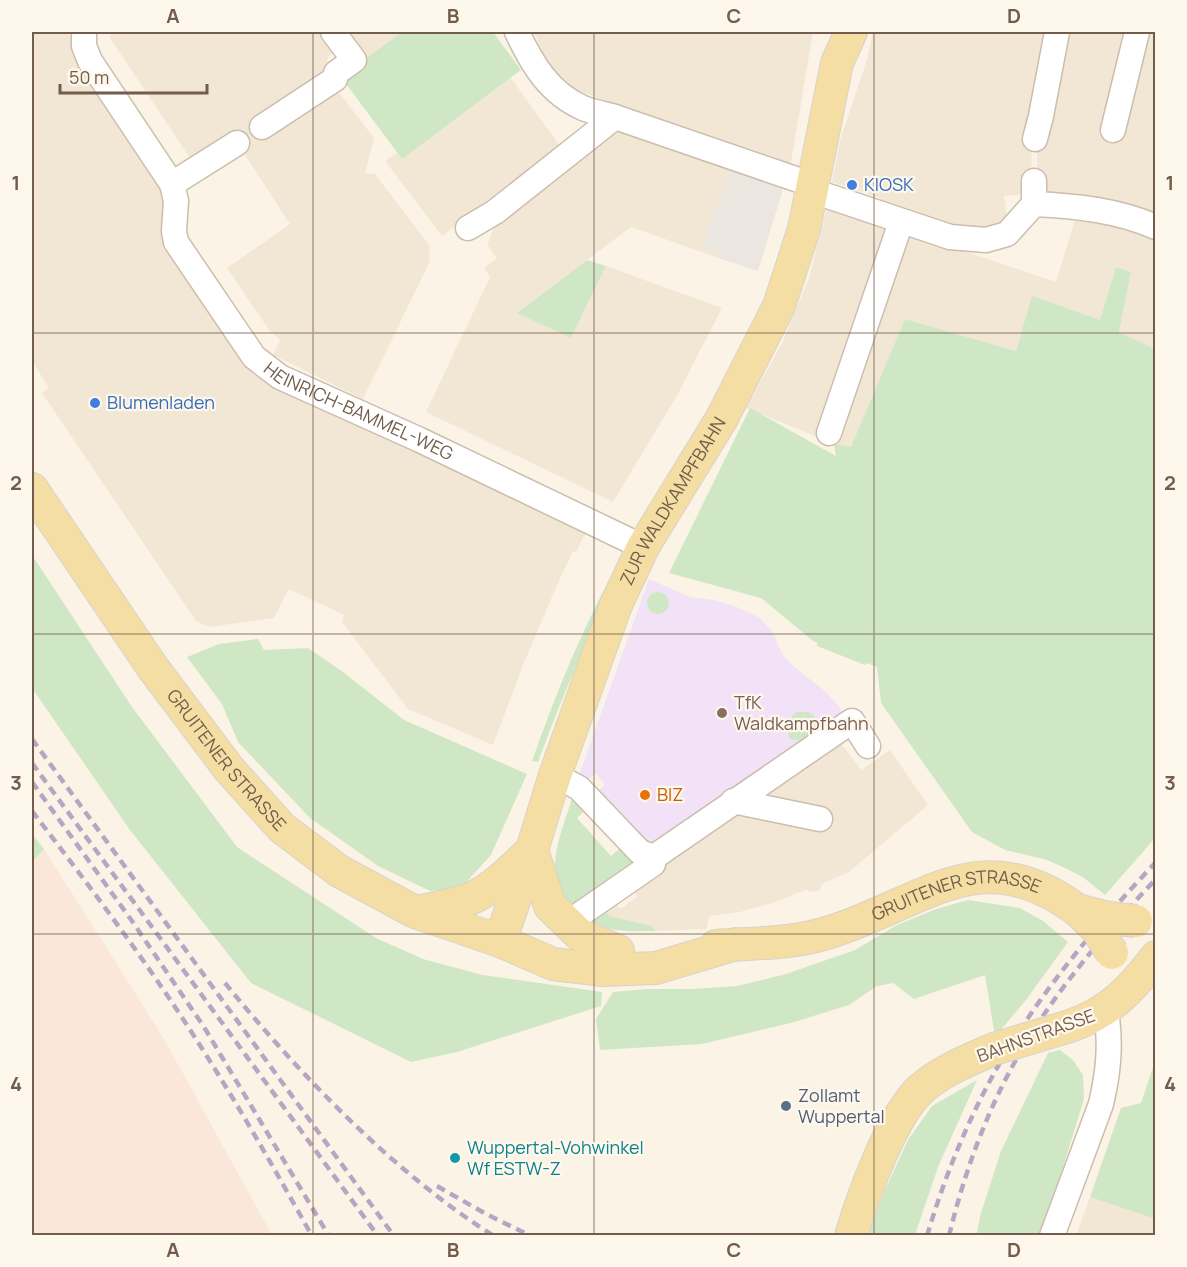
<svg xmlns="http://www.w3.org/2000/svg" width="1187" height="1267" font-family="Manrope,sans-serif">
<rect width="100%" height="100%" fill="#fbf4e6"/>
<!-- residential -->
<g fill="#f2e7d5">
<path d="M32 32H63L73 37 164 187 235 348 586 532 576 552 573 551 557 585 523 665 493 745 408 709 342 622 344 615 289 589 274 618 209 627 196 621 42 393 49 388 32 361Z"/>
<path d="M112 32H322L336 51 328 57 326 76 328 93 340 94 374 138 365 173 375 174 429 245 430 261 363 399 273 355 280 340 269 330 227 268 290 224 234 138 194 164 110 38Z"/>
<path d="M350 32H402L368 58Z"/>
<path d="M534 32H813L791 163 784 165 753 152 556 83Z"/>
<path d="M873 32H1052L1032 140 1031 194 1004 196 1008 225 993 228 943 225 881 205 880 198 832 182 840 140 867 60Z"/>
<path d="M1062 32H1155V215L1097 198 1073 195 1037 194V143Z"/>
<path d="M511 78 560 146 491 207 469 215 442 236 385 161 397 153 402 158Z"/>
<path d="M626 131 731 167 703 248 720 254 718 258 631 227 518 312 571 338 606 266 722 308 678 394 613 502 426 412 490 277 484 268 497 258 487 245 497 219 608 135Z"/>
<path d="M833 207 1056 282 1076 216 1103 220 1155 237V349L1119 332 1131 272 1116 267 1100 320 1016 351 905 319 851 448 834 444 746 408 781 345 809 278 826 211Z"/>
<path d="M838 739 861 770 890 750 928 805 849 872 822 884 820 890 814 892 805 890 776 902 740 912 709 916 707 929 656 931 651 926 609 916 600 905 611 897 620 909 637 897 630 884Z"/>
<path d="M1090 1197 1155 1219V1235L1076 1236Z"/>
</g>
<!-- commercial -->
<path fill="#fae7da" d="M44 849 163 1037 272 1235H32V862Z"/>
<!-- industrial -->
<path fill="#ebe6df" d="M731 167 784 186 758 271 718 258 719 254 702 248Z"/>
<!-- education -->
<path fill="#f1e2f7" d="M649 579 690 597 714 600 737 607 760 618 771 630 783 655 792 665 826 692 841 709 843 717 657 847 644 846 594 795 605 785 596 773 583 784 577 781Z"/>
<!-- green -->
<g fill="#d0e7c5">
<path d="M402 32H493L521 70 402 159 341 77Z"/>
<path d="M587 260 606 266 571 338 517 313Z"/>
<path d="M1116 267 1131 272 1119 332 1155 349 1156 837 1105 895 1084 878 1065 868 1047 860 1005 850 972 832 881 703 877 667 866 663 865 665 817 646 818 643 813 641 761 598 669 573 750 408 836 456 834 444 851 447 905 319 1016 351 1032 296 1100 320Z"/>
<path d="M32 555 132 707 237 847 376 938 423 959 483 975 602 992 601 1006 457 1052 411 1062 251 983 130 830 32 688Z"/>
<path d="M623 555C595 625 563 692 538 762L532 761C557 690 585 621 623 555Z"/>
<circle cx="658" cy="603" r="11"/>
<path d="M258 639 264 650 308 648 343 672 404 720 527 774 491 855 461 888 430 891 378 866 310 818 238 742 222 704 187 657 219 644Z"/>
<path d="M796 712H808L815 716C818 729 811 734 801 741L790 739C785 727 788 721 796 712Z"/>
<path d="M573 795 590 806 577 818 611 856 625 844 634 855V863L592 892 609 916 652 926 656 931C641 931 624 932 610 929 581 923 557 898 555 868 554 847 567 816 573 795Z"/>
<path d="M32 834 44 849 32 862Z"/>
<path d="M968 900 1020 908 1043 921 1068 942 1026 1000 995 1037 985 975 914 999 893 983 877 986 849 1005 791 1023 702 1044 600 1050 596 1019 613 992 646 989H691L737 986 786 974 855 950 897 925 936 909Z"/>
<path d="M1060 1050 1073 1060 1083 1075 1084 1099 1042 1235 976 1236 981 1213 1001 1151 1048 1053Z"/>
<path d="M1155 1061 1156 1219H1155L1090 1197 1121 1108 1141 1103Z"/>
<path d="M977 1080 938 1167 915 1235H868L883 1194 908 1140 932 1106Z"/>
</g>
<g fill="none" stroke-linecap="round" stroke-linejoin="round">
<!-- minor casing -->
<g stroke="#ccbdad" stroke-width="27">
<g id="minor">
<path id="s1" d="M84 32V46L90 61 172 184 176 201 174 231 176 242 254 357 280 377 420 440 643 547"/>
<path d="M517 32C532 64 549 93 583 108 593 112 605 114 615 117L813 185"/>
<path d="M262 127 335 79 336 73 354 60 333 32"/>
<path d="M1113 130 1137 32"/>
<path d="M1035 139 1041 116 1057 32"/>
<path d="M1034 181V204"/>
<path d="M172 184 237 143"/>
<path d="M813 191 950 237 986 240 1007 234 1034 204C1076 206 1117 210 1156 227"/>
<path d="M468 228 495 212 615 117"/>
<path d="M829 433 901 222"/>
<path d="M555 775 579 788 640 852 654 857 852 721 868 746"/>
<path d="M733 801 820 819"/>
<path d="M582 913 653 864 654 857"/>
<path d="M1052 1236 1101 1104C1109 1070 1111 1043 1106 1010"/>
</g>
</g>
<!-- major casing -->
<g stroke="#d8d2cd" stroke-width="34">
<g id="major">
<path id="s2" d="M32 489 153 668 229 769 282 828 339 871 415 912 500 941 553 964 603 970 656 968 736 944"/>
<path d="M532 850 550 906 580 935 618 951"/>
<path d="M416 912C435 908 455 905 472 898 494 888 512 869 529 853"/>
<path id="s3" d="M500 941 532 850 555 775 616 605 643 547 722 418 779 306 804 229 837 63 851 32"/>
<path id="s4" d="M716 946C754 943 794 944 830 932 923 903 981 838 1077 910"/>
<path d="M1070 1026C1110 1012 1131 990 1156 957"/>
<path d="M851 1236C862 1198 892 1115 921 1089 941 1071 969 1060 994 1049"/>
</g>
</g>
<!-- minor -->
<use href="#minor" stroke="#fff" stroke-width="24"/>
<!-- major -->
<use href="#major" stroke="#f5dea3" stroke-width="32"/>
<!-- rail -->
<g stroke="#b8a5c4" stroke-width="4.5" stroke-dasharray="9 6" stroke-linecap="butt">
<path d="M32 739 394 1236"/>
<path d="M32 763 378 1236"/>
<path d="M32 782 132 921 204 1027 329 1236"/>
<path d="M32 811C88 884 144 958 194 1036 236 1101 274 1168 312 1236"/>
<path d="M225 983C299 1074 395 1174 494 1236"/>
<path d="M437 1186 486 1214 531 1236"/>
<path d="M927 1236C949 1161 982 1086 1026 1021 1064 964 1109 912 1156 862"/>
<path d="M949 1236C967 1161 995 1089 1037 1025 1071 973 1113 924 1156 879"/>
</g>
<!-- major-bridge casing -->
<g stroke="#d8d2cd" stroke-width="34" stroke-linecap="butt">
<g id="major-bridge">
<path d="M1077 910 1108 918 1136 921"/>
<path d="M1077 910 1097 929 1112 953"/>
<path d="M994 1049 1070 1026"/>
</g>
</g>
<!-- major-bridge -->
<use href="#major-bridge" stroke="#f5dea3" stroke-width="32"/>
</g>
<!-- grid -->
<path fill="none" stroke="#725d4c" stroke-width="1.5" stroke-opacity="0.55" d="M313 32V1236M594 32V1236M874 32V1236M32 333H1156M32 634H1156M32 934H1156"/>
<!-- markers -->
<g fill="#3f7fe0" stroke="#fef8ec" stroke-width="2">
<circle cx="852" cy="185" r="6"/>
<circle cx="95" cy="403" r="6"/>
</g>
<circle fill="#8d6e63" stroke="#fef8ec" stroke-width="2" cx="722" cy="713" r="6"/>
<circle fill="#e8710a" stroke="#fef8ec" stroke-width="2" cx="645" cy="795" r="6"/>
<circle fill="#5c6f8a" stroke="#fef8ec" stroke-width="2" cx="786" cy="1106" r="6"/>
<circle fill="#0f9aa8" stroke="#fef8ec" stroke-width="2" cx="455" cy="1158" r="6"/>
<g text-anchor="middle" stroke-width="4.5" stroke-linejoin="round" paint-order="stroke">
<!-- shop labels -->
<g font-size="18" fill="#366cbe" stroke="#fef8ec" text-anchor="start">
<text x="864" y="191">KIOSK</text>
<text x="107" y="409">Blumenladen</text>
</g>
<!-- street labels -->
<g font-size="18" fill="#725d4c" stroke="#fef8ec">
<text dy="6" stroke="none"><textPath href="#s1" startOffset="494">HEINRICH-BAMMEL-WEG</textPath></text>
<text dy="6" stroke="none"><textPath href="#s3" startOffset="474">ZUR WALDKAMPFBAHN</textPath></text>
<text dy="6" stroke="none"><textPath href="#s2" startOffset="334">GRUITENER STRASSE</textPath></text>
<text dy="6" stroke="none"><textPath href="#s4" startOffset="249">GRUITENER STRASSE</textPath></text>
<text transform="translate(1036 1036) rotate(-20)" y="6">BAHNSTRASSE</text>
</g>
<!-- education labels -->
<g font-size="18" fill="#785e54" stroke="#fef8ec" text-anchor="start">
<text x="734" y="709">TfK<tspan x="734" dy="21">Waldkampfbahn</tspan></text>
</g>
<!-- food labels -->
<g font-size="18" fill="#c56008" stroke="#fef8ec" text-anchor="start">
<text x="657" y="801">BIZ</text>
</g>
<!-- service labels -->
<g font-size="18" fill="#4e5e75" stroke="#fef8ec" text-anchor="start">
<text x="798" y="1102">Zollamt<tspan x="798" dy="21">Wuppertal</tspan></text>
</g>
<!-- culture labels -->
<g font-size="18" fill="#0d838f" stroke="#fef8ec" text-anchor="start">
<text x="467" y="1154">Wuppertal-Vohwinkel<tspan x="467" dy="21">Wf ESTW-Z</tspan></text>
</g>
</g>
<!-- border -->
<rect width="1187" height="1267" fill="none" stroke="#fef8ec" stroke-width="66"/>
<!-- scale -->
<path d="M60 84v9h147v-9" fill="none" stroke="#725d4c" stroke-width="3"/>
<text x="69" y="84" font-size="18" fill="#725d4c" stroke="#fef8ec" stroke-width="4.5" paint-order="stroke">50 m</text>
<rect x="33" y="33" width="1121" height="1201" fill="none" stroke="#725d4c" stroke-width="2"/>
<g font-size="20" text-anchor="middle" font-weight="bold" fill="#725d4c">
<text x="173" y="23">A</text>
<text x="453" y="23">B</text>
<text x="734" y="23">C</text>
<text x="1014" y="23">D</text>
<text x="16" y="190">1</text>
<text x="1170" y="190">1</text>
<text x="16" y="490">2</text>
<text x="1170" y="490">2</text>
<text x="16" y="790">3</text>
<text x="1170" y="790">3</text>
<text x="16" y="1091">4</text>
<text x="1170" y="1091">4</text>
<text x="173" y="1257">A</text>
<text x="453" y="1257">B</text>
<text x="734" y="1257">C</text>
<text x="1014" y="1257">D</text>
</g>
</svg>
